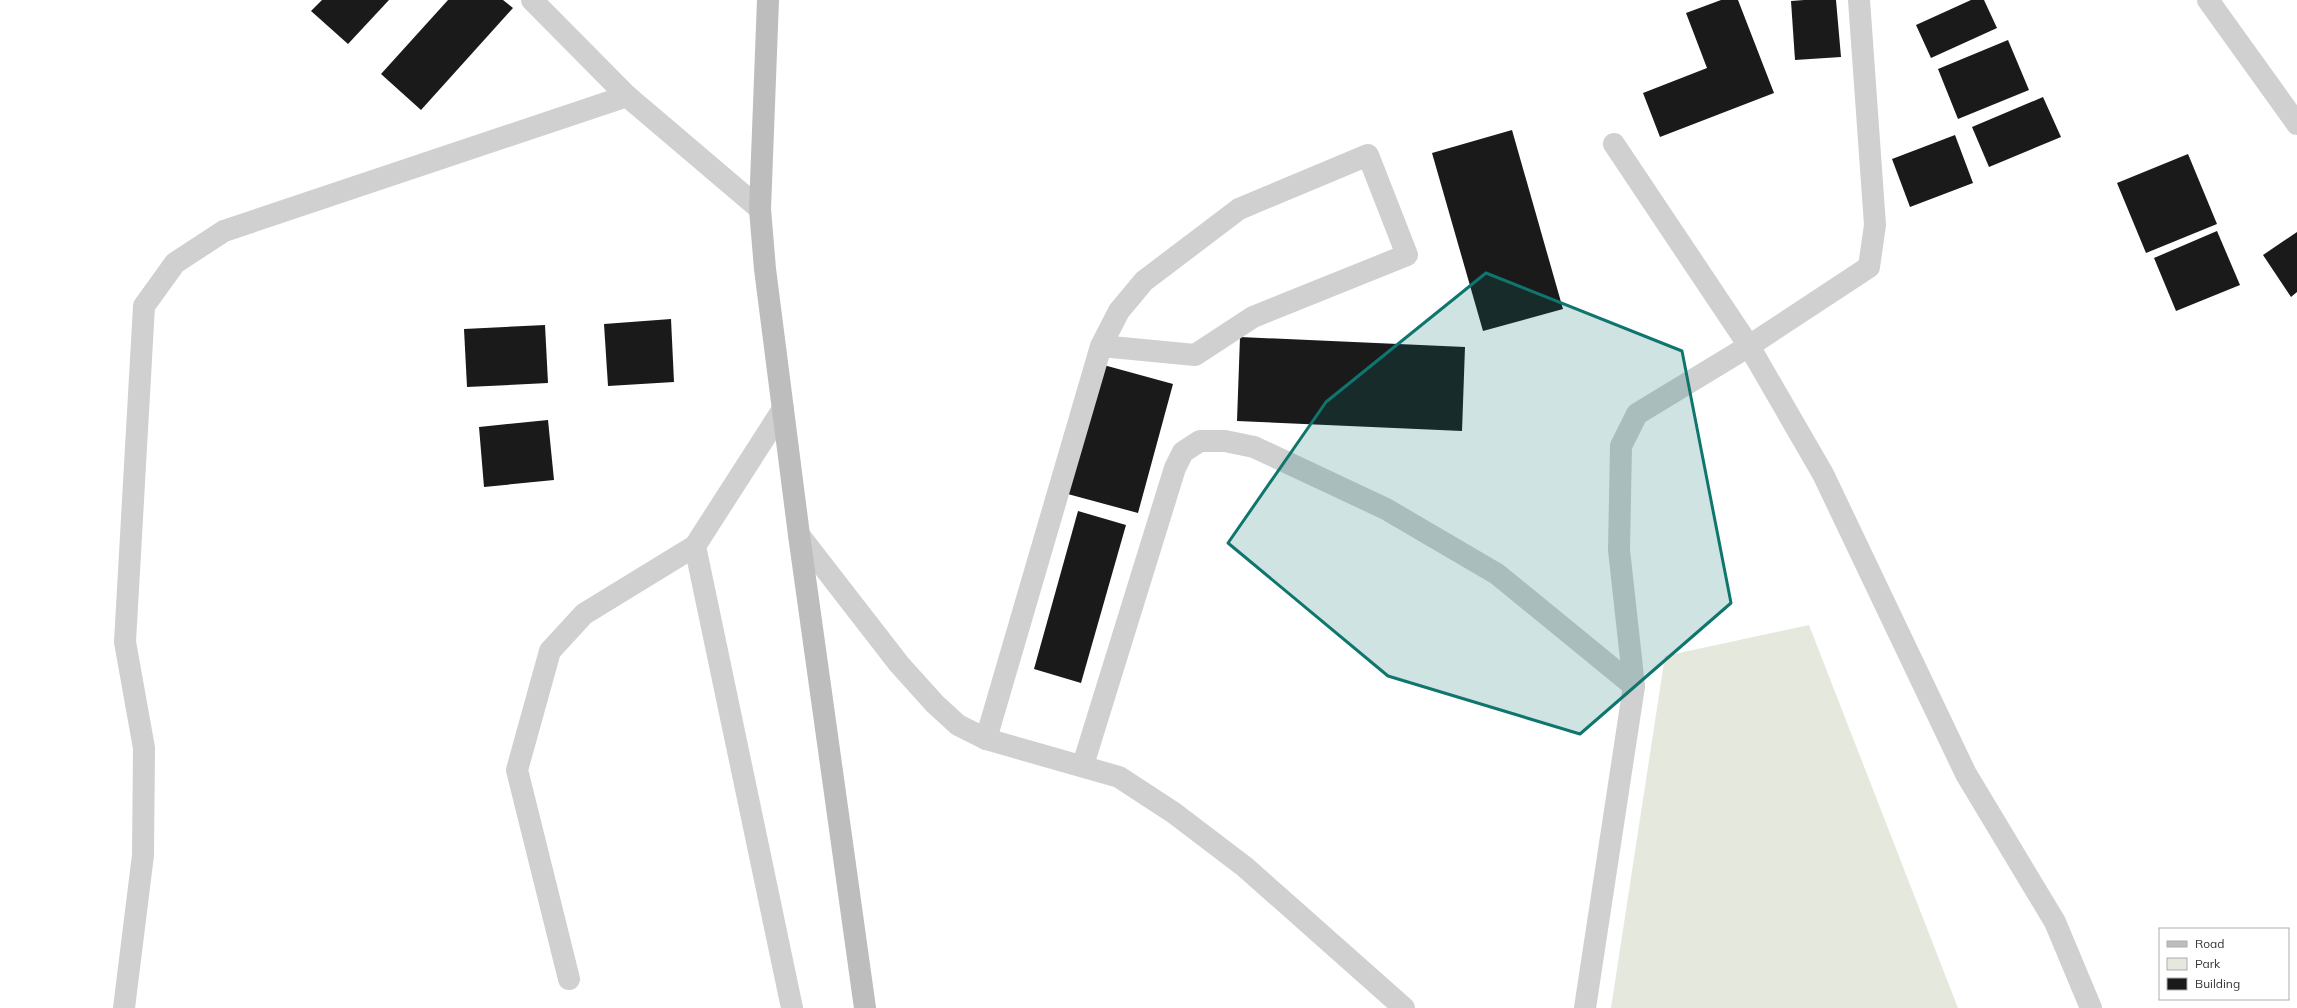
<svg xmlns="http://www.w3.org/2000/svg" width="2297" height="1008" font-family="Mulish,sans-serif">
<rect width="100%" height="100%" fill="#fff"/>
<!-- green -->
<path fill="#e5e9dd" d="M1809 625 1958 1008H1611L1665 656Z"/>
<!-- building -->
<g fill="#1a1a1a">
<path d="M322 0H389L348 44 311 11Z"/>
<path d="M448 0H503L513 8 421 110 381 74Z"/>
<path d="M1721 0H1738L1774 93 1660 137 1643 93 1707 68 1686 13Z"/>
<path d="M1804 0H1836L1841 57 1795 60 1791 1Z"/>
<path d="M1971 0H1984L1997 28 1931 58 1916 25Z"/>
<path d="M2008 40 2029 90 1958 119 1938 69Z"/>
<path d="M2043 97 2061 137 1989 167 1972 127Z"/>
<path d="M1512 130 1563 309 1483 331 1432 153Z"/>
<path d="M1955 135 1973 183 1910 207 1892 159Z"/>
<path d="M2188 154 2217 224 2146 253 2117 183Z"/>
<path d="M2217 231 2240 285 2176 311 2154 258Z"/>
<path d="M2297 232V292L2291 297 2263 255Z"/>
<path d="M671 319 674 382 608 386 604 324Z"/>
<path d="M545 325 548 383 467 387 464 329Z"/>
<path d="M1240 337 1465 347 1462 431 1237 421Z"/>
<path d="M1100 364 1173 384 1138 513 1064 493Z"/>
<path d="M548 420 554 480 484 487 479 427Z"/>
<path d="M1078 511 1126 525 1081 683 1034 669Z"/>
</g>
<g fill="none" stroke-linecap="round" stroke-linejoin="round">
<!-- street -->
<g stroke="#d0d0d0" stroke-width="22">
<path d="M532 0 627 96"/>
<path d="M2208 0 2297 124"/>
<path d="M1614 144 1749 346 1823 474 1966 774 2055 922 2091 1008"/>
<path d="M799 535 899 664 935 704 958 725 986 739 1119 777 1174 813 1245 867 1404 1008"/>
<path d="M695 546 792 1008"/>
<path d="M986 739 1101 346 1119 311 1144 281 1239 209 1368 155 1407 255 1253 317 1195 355 1101 346"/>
<path d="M1083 765 1175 468 1183 452 1200 441H1225L1254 447 1386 509 1497 574 1634 686"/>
<path d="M569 979 517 770 550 651 584 614 695 546 783 409"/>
<path d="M124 1008 143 855 144 748 125 642 144 306 175 263 224 231 627 96 760 209"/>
<path d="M1585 1008 1634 686 1619 550 1621 446 1637 414 1749 346 1869 267 1875 225 1859 0"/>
</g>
<!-- secondary -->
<path stroke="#bdbdbd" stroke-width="22" d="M768 0 760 209 765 269 799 535 865 1008"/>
</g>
<!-- marked area -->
<path fill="#0f766e" fill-opacity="0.2" stroke="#0f766e" stroke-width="3" stroke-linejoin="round" d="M1486 273 1682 351 1731 603 1580 734 1388 676 1228 543 1326 402Z"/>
<!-- legend -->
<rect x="2159" y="928" width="130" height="72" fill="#ffffff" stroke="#adadad"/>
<rect x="2167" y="941" width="20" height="6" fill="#bdbdbd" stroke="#adadad"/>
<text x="2195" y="948" font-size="12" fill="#333333">Road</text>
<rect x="2167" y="958" width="20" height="12" fill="#e5e9dd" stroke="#adadad"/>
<text x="2195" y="968" font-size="12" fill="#333333">Park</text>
<rect x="2167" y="978" width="20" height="12" fill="#1a1a1a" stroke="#adadad"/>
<text x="2195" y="988" font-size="12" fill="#333333">Building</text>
</svg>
